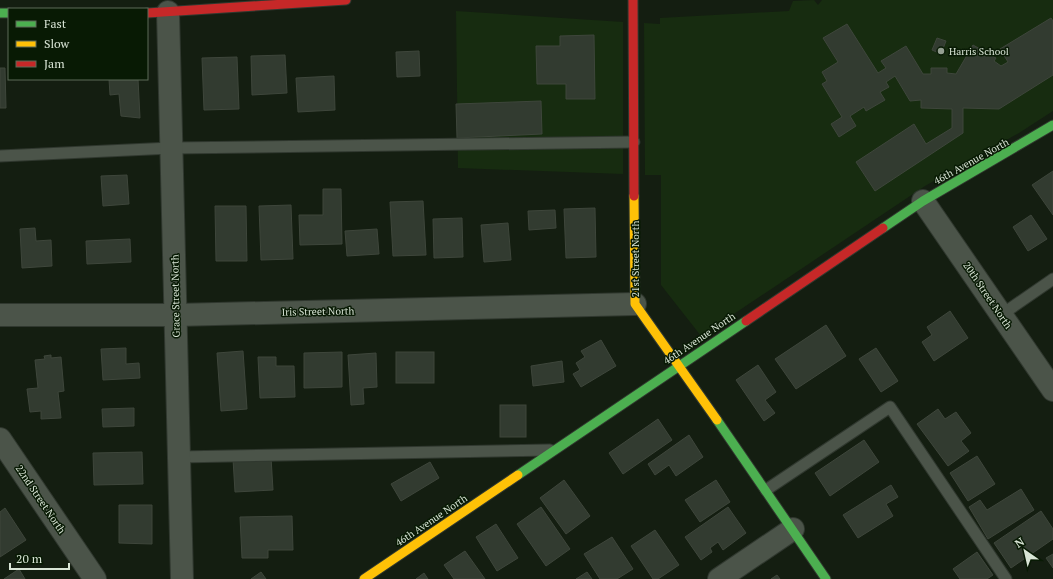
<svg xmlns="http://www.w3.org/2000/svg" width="1053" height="579" font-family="'PT Serif',serif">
<rect width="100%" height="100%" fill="#141e11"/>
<!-- built -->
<g fill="#172c10">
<path d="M814 0 818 5 822 0H1053V111L1019 133 925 186 701 336 661 285V175H645L644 23 660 24V18L789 11 793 1Z"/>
<path d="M456 11 623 22V174L458 168Z"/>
</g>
<!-- building -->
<g fill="#323b30" stroke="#3e463b">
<path d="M1051 18 1053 21V75L999 109 963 108V133L875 191 856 162 914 124 926 144 952 128V109L921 108V100L910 101 895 76 886 82 889 87 880 92 885 100 866 111 864 107 850 116 856 126 839 137 831 124 842 117 822 84 827 81 822 72 838 62 823 38 847 24 878 73 886 68 881 61 906 46 923 74H931V68H947V73L956 74 973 45 996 58 994 61 1001 66 1008 62 1000 49Z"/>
<path d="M594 35 595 99H566V84H537L536 46H560V36Z"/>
<path d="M937 38 946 41 941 54 932 50Z"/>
<path d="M419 51 420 76 397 77 396 52Z"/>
<path d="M285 55 287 93 252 95 251 56Z"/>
<path d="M237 57 239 109 204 110 202 58Z"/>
<path d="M0 68H5L6 108H0Z"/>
<path d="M334 76 335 110 298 112 296 78Z"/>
<path d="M109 79H138L140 118 121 116 119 94 110 95Z"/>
<path d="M541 101 542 134 457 138 456 104Z"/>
<path d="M1053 171V215L1032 185Z"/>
<path d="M127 175 129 204 103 206 101 176Z"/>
<path d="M323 189H341L342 244 300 245 299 215H323Z"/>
<path d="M423 201 426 255 393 256 390 202Z"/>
<path d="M291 205 293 259 261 260 259 206Z"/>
<path d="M215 206H246L247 261H216Z"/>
<path d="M595 208 596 257 566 258 564 209Z"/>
<path d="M555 210 556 228 529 230 528 211Z"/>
<path d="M1031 215 1047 239 1028 251 1013 227Z"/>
<path d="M462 218 463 257 434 258 433 219Z"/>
<path d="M508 223 511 260 484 262 481 225Z"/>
<path d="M35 228 36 241 51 240 52 266 22 268 20 229Z"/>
<path d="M377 229 379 254 347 256 345 231Z"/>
<path d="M130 239 131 262 87 264 86 241Z"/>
<path d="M950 311 968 338 934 361 922 342 932 335 927 327Z"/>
<path d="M826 325 846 356 796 389 775 359Z"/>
<path d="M601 340 616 366 581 387 573 374 580 370 576 363 585 357 581 351Z"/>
<path d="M126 348V364L139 363 140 378 103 380 101 349Z"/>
<path d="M876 348 898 381 881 392 859 359Z"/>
<path d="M243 351 247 409 221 411 217 353Z"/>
<path d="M342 352V387L304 388V353Z"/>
<rect x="396" y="352" width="38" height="31"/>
<path d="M376 353 377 387 363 388 364 404 351 405 348 355Z"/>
<path d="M51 355V358L61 357 64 391 58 392 61 418 41 419V411L30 412 27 389 38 388 35 360 45 359 44 356Z"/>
<path d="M258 357H276V366H294L295 397 260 398Z"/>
<path d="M562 361 564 382 533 386 531 366Z"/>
<path d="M758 365 776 392 765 400 775 413 764 421 736 380Z"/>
<rect x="500" y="405" width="26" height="32"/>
<path d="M134 408V426L103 427 102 409Z"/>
<path d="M938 409 945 419 956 412 971 433 961 441 969 451 948 466 917 424Z"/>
<path d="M658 419 672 440 623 474 609 453Z"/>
<path d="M689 435 703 457 676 476 669 465 655 475 648 464Z"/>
<path d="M864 440 879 462 830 496 815 473Z"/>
<path d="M142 452 143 484 94 485 93 453Z"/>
<path d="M977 456 995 484 968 501 950 473Z"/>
<path d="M271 457 273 490 235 492 233 459Z"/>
<path d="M430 462 439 478 401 501 391 484Z"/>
<path d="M564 480 590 516 566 534 540 498Z"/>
<path d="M716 480 730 502 700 522 685 500Z"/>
<path d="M891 485 898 497 886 504 893 516 858 538 843 515Z"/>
<path d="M1021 489 1034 510 988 539 969 507 980 500 987 510Z"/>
<path d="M119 505H152V544L119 543Z"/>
<path d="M541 507 570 549 546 566 517 524Z"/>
<path d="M728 507 746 533 723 550 718 542 710 548 712 552 701 560 685 537Z"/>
<path d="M5 508 26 540 0 557V512Z"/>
<path d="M1041 511 1053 529V539L1011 568 994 543Z"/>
<path d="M292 516 293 550H268V558H242L240 517Z"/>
<path d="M496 524 518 558 497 571 476 537Z"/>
<path d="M655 530 679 565 658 579H653L631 546Z"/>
<path d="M612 537 633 569 617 579H600L584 554Z"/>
<path d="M465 551 485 579H454L444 565Z"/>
<path d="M977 552 993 575 987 579H960L953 569Z"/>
<path d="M1053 554V568L1046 558Z"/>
<path d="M19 569 25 579H4Z"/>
<path d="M261 572 266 579H251Z"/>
<path d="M587 572 592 579H576Z"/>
<path d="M424 573 428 579H416Z"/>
<path d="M777 575 780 579H771Z"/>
</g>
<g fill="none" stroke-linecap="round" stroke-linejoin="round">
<!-- lane casing -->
<g stroke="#30382f" stroke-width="13">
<g id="lane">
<path d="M0 156 171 148 634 142"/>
<path d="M1001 315 1053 279"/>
<path d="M179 457 550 450"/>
<path d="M766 490 890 407 1006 579"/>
</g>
</g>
<!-- street casing -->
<g stroke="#30382f" stroke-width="24">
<g id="street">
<path d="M168 12 182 579"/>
<path d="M923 201 1053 390"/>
<path d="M0 315H176L635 304"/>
<path d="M0 439 95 579"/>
<path d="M719 579 793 529"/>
</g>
</g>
<!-- fast casing -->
<g stroke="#30382f" stroke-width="11">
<g id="fast">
<path d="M0 13H9"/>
<path d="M883 228 923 201 1053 125"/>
<path d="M717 420 826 579"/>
<path d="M518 475 746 321"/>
</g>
</g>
<!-- slow casing -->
<g stroke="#30382f" stroke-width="11">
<g id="slow">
<path d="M634 196 635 304 717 420"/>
<path d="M364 579 518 475"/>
</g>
</g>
<!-- jam casing -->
<g stroke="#30382f" stroke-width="11">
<g id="jam">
<path d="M633 0 634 196"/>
<path d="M147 13 346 0"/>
<path d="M746 321 883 228"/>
</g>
</g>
<!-- lane -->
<use href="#lane" stroke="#4b5449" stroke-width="11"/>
<!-- street -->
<use href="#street" stroke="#4b5449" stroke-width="22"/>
<!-- fast -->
<use href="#fast" stroke="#4caf50" stroke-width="9"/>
<!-- slow -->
<use href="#slow" stroke="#ffc107" stroke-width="9"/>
<!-- jam -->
<use href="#jam" stroke="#c62828" stroke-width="9"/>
</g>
<!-- markers -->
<circle fill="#949f91" stroke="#081a04" stroke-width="1.5" cx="941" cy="51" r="4"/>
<g text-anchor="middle" stroke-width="3" stroke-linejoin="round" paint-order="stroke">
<!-- poi labels -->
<g font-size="10" fill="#d9e5d6" stroke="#081a04" text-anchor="start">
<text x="949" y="55">Harris School</text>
</g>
<!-- street labels -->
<g font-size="10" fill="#d9e5d6" stroke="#081a04">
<text transform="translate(971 161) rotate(-29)" y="4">46th Avenue North</text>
<text transform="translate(635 259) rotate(-90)" y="4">21st Street North</text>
<text transform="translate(988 295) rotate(56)" y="4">20th Street North</text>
<text transform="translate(175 296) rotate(-91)" y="4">Grace Street North</text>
<text transform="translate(318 311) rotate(-1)" y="4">Iris Street North</text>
<text transform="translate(699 338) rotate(-34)" y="4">46th Avenue North</text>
<text transform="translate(41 499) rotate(56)" y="4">22nd Street North</text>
<text transform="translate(431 520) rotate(-34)" y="4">46th Avenue North</text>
</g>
</g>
<!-- legend -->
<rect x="8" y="8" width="140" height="72" fill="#081a04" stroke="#5c6b58"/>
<rect x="16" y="21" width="20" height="6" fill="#4caf50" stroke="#5c6b58"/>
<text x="44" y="28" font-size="12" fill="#d9e5d6">Fast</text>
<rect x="16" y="41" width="20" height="6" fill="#ffc107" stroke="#5c6b58"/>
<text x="44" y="48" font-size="12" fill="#d9e5d6">Slow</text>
<rect x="16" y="61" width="20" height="6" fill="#c62828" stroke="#5c6b58"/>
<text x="44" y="68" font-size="12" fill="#d9e5d6">Jam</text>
<!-- north arrow -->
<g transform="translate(1025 551) rotate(326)" stroke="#081a04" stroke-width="3" paint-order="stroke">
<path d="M0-3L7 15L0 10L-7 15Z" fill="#d9e5d6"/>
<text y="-6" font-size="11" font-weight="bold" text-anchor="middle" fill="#d9e5d6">N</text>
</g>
<!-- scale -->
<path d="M10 563v6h59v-6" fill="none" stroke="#d9e5d6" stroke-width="2"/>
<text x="16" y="563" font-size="12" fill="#d9e5d6" stroke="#081a04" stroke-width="3" paint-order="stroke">20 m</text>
</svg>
